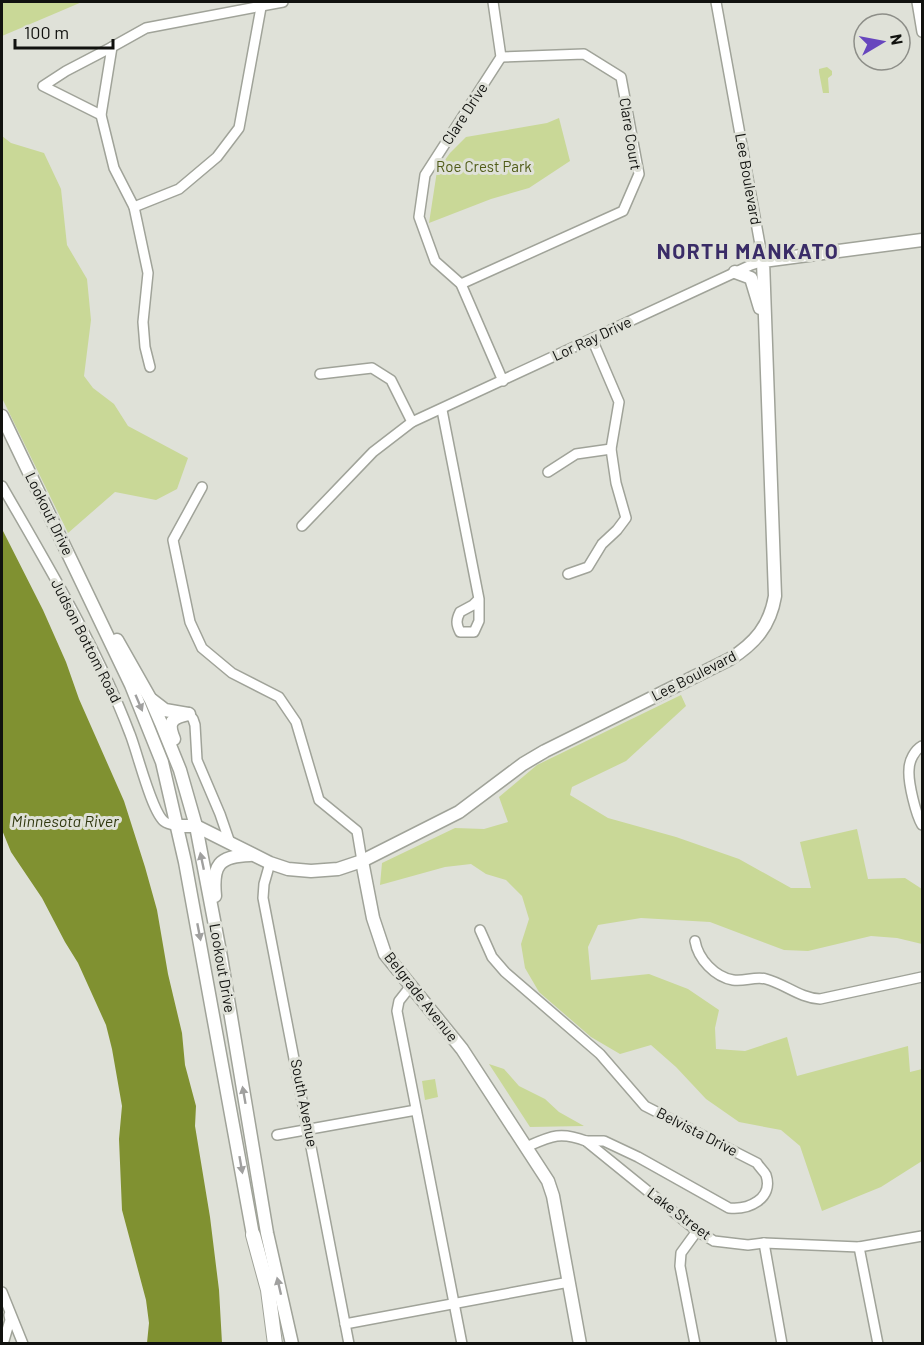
<svg xmlns="http://www.w3.org/2000/svg" width="924" height="1345" font-family="Barlow,sans-serif">
<rect width="100%" height="100%" fill="#dfe1d8"/>
<!-- green -->
<g fill="#c9d897">
<path d="M2 2H82L2 36Z"/>
<path d="M827 67 832 71V75L828 78 829 93H823L819 72V69Z"/>
<path d="M559 118 570 161 529 188 491 199 429 223 437 171 450 153 466 137 547 123Z"/>
<path d="M2 136 11 143 44 153 61 189 67 245 87 279 91 320 84 376 93 388 114 404 128 426 188 458 177 489 156 500 115 492 68 533 2 398Z"/>
<path d="M681 695 686 706 626 761 572 787 570 795 608 818 676 837 739 859 791 888H811L800 842 857 829 868 879 905 878 922 889V944L897 938 871 936 808 951 784 950 710 922 641 918 598 925 588 947 591 980 649 974 688 989 719 1010 715 1028 716 1049 745 1051 787 1037 797 1076 908 1046 910 1072 922 1069V1161L881 1187 822 1211 800 1146 781 1130 739 1122 706 1099 676 1067 651 1045 620 1054 591 1037 539 992 525 968 521 944 529 919 522 896 506 880 486 874 471 864 445 867 380 885 382 863 455 828 484 829 508 822 499 797 537 765Z"/>
<path d="M489 1064 504 1069 519 1086 545 1099 559 1112 584 1126 530 1127Z"/>
<path d="M435 1079 438 1097 425 1100 422 1081Z"/>
</g>
<!-- water -->
<path fill="#809131" d="M2 529 43 610 66 662 79 699 124 801 145 867 157 910 168 974 182 1033 185 1065 196 1106 195 1126 210 1217 219 1290 222 1343H147L149 1323 146 1300 122 1210 119 1139 122 1106 112 1049 106 1025 78 963 65 942 42 898 11 852 2 830Z"/>
<g fill="none" stroke-linecap="round" stroke-linejoin="round">
<!-- minor casing -->
<g stroke="#a0a399" stroke-width="12">
<g id="minor">
<path d="M493 2 501 57 425 175 419 217 435 261 461 284 503 381"/>
<path d="M917 2 922 32"/>
<path d="M101 115 43 86 66 71 112 47"/>
<path d="M134 207 179 189 217 157 239 128 262 2"/>
<path d="M461 284 623 211 639 174 621 77 584 54 501 57"/>
<path d="M150 367 145 347 143 322 148 273 134 207 114 168 101 115 112 47 146 28 283 2"/>
<path d="M320 374 372 368 391 380 412 422"/>
<path d="M442 410 479 599 473 605 460 612C456 620 456 624 460 632H474L479 621V599"/>
<path d="M548 472 576 454 611 449"/>
<path d="M2 486C48 566 97 647 130 734 137 751 152 814 165 822 168 824 174 825 178 826"/>
<path d="M202 487 173 540 190 622 202 648 232 673 279 697 296 722 319 800 357 831 362 861"/>
<path d="M302 526 373 452 412 422 751 265 763 261 716 2"/>
<path d="M568 574 588 567 602 544 617 530 626 518 616 483 611 449 619 402 592 339"/>
<path d="M189 714 193 719 195 725 197 760 220 814 230 843"/>
<path d="M922 746C915 750 909 760 909 770 908 783 916 815 922 825"/>
<path d="M270 863 264 884 263 898 349 1344"/>
<path d="M480 930 492 957 505 972 600 1054 645 1106 757 1163C759 1167 764 1171 766 1175 774 1199 748 1210 729 1208L638 1157 604 1141H586"/>
<path d="M695 941C698 959 715 977 733 980 744 982 755 976 766 979 785 984 800 998 820 999L922 977"/>
<path d="M410 987 399 1001 397 1011 462 1344"/>
<path d="M277 1135 416 1110"/>
<path d="M526 1147C551 1136 560 1131 586 1141L697 1231 714 1241 748 1245 764 1243 859 1247 922 1236"/>
<path d="M764 1243 782 1344"/>
<path d="M859 1247 878 1344"/>
<path d="M2 1292 23 1344"/>
<path d="M345 1324 569 1282"/>
<path d="M3 1344 10 1320 9 1315"/>
<path d="M695 1344 680 1266 681 1253 697 1231"/>
</g>
</g>
<!-- major casing -->
<g stroke="#a0a399" stroke-width="15">
<g id="major">
<path d="M735 272 751 278 760 308"/>
<path d="M2 416 131 685 162 762 185 862 253 1235"/>
<path d="M117 640 151 700 161 723 180 770 196 826 221 957 267 1233 292 1344"/>
<path d="M152 700 165 710 188 714"/>
<path d="M174 739C167 722 171 718 189 714"/>
<path d="M178 826H196L270 863 288 869 311 871 338 869 362 861 459 812 523 764 545 751 730 659C755 643 770 626 775 596L763 261 922 240"/>
<path d="M362 861 373 918 385 954 462 1049 548 1181 553 1196 580 1344"/>
<path d="M215 896C212 865 219 856 250 855"/>
</g>
</g>
<!-- highway casing -->
<g stroke="#a0a399" stroke-width="16">
<path id="highway" d="M253 1235 268 1290 275 1344"/>
</g>
<!-- minor -->
<use href="#minor" stroke="#fff" stroke-width="9"/>
<!-- major -->
<use href="#major" stroke="#fff" stroke-width="12"/>
<!-- highway -->
<use href="#highway" stroke="#fff" stroke-width="14"/>
</g>
<!-- one-way arrows -->
<defs><path id="oneway-solid" d="M-6-.8H1V-3.2L6.5 0L1 3.2V.8H-6Z" transform="scale(1.5)"/></defs>
<g fill="#a0a09f">
<use href="#oneway-solid" transform="translate(139 703) rotate(67)"/>
<use href="#oneway-solid" transform="translate(202 861) rotate(-102)"/>
<use href="#oneway-solid" transform="translate(199 932) rotate(79)"/>
<use href="#oneway-solid" transform="translate(244 1095) rotate(-100)"/>
<use href="#oneway-solid" transform="translate(241 1165) rotate(80)"/>
<use href="#oneway-solid" transform="translate(279 1286) rotate(-103)"/>
</g>
<g text-anchor="middle" stroke-width="6" stroke-linejoin="round" paint-order="stroke">
<!-- street labels -->
<g font-size="15" fill="#11120f" stroke="#dfe1d8">
<text transform="translate(465 114) rotate(-57)" y="5">Clare Drive</text>
<text transform="translate(630 134) rotate(81)" y="5">Clare Court</text>
<text transform="translate(748 179) rotate(80)" y="5">Lee Boulevard</text>
<text transform="translate(592 339) rotate(-25)" y="5">Lor Ray Drive</text>
<text transform="translate(49 514) rotate(64)" y="5">Lookout Drive</text>
<text transform="translate(86 641) rotate(63)" y="5">Judson Bottom Road</text>
<text transform="translate(694 676) rotate(-27)" y="5">Lee Boulevard</text>
<text transform="translate(222 968) rotate(80)" y="5">Lookout Drive</text>
<text transform="translate(421 997) rotate(52)" y="5">Belgrade Avenue</text>
<text transform="translate(304 1103) rotate(79)" y="5">South Avenue</text>
<text transform="translate(697 1132) rotate(27)" y="5">Belvista Drive</text>
<text transform="translate(679 1214) rotate(37)" y="5">Lake Street</text>
</g>
<!-- park labels -->
<g font-size="15" fill="#4f5b17" stroke="#dfe1d8">
<text x="484" y="172">Roe Crest Park</text>
</g>
<!-- water labels -->
<g font-size="16" font-style="italic" fill="#313911" stroke="#dfe1d8">
<text x="65" y="827">Minnesota River</text>
</g>
<!-- district labels -->
<g font-size="21" font-weight="bold" letter-spacing="1.5" fill="#3a2c67" stroke="#dfe1d8">
<text x="748" y="259">NORTH MANKATO</text>
</g>
</g>
<!-- border -->
<rect width="924" height="1345" fill="none" stroke="#11120f" stroke-width="6"/>
<!-- north arrow -->
<g transform="translate(882 42) rotate(80)"><circle r="28" fill="#dfe1d8" stroke="#8d8e88" stroke-width="1.5"/>
<path d="M0-4.5L10 22L0 15L-10 22Z" fill="#6746be"/>
<text y="-9" font-size="16" font-weight="bold" text-anchor="middle" fill="#11120f">N</text>
</g>
<!-- scale -->
<path d="M15 39v9h98v-9" fill="none" stroke="#11120f" stroke-width="3"/>
<text x="24" y="39" font-size="18" fill="#11120f" stroke="#dfe1d8" stroke-width="4.5" paint-order="stroke">100 m</text>
</svg>
